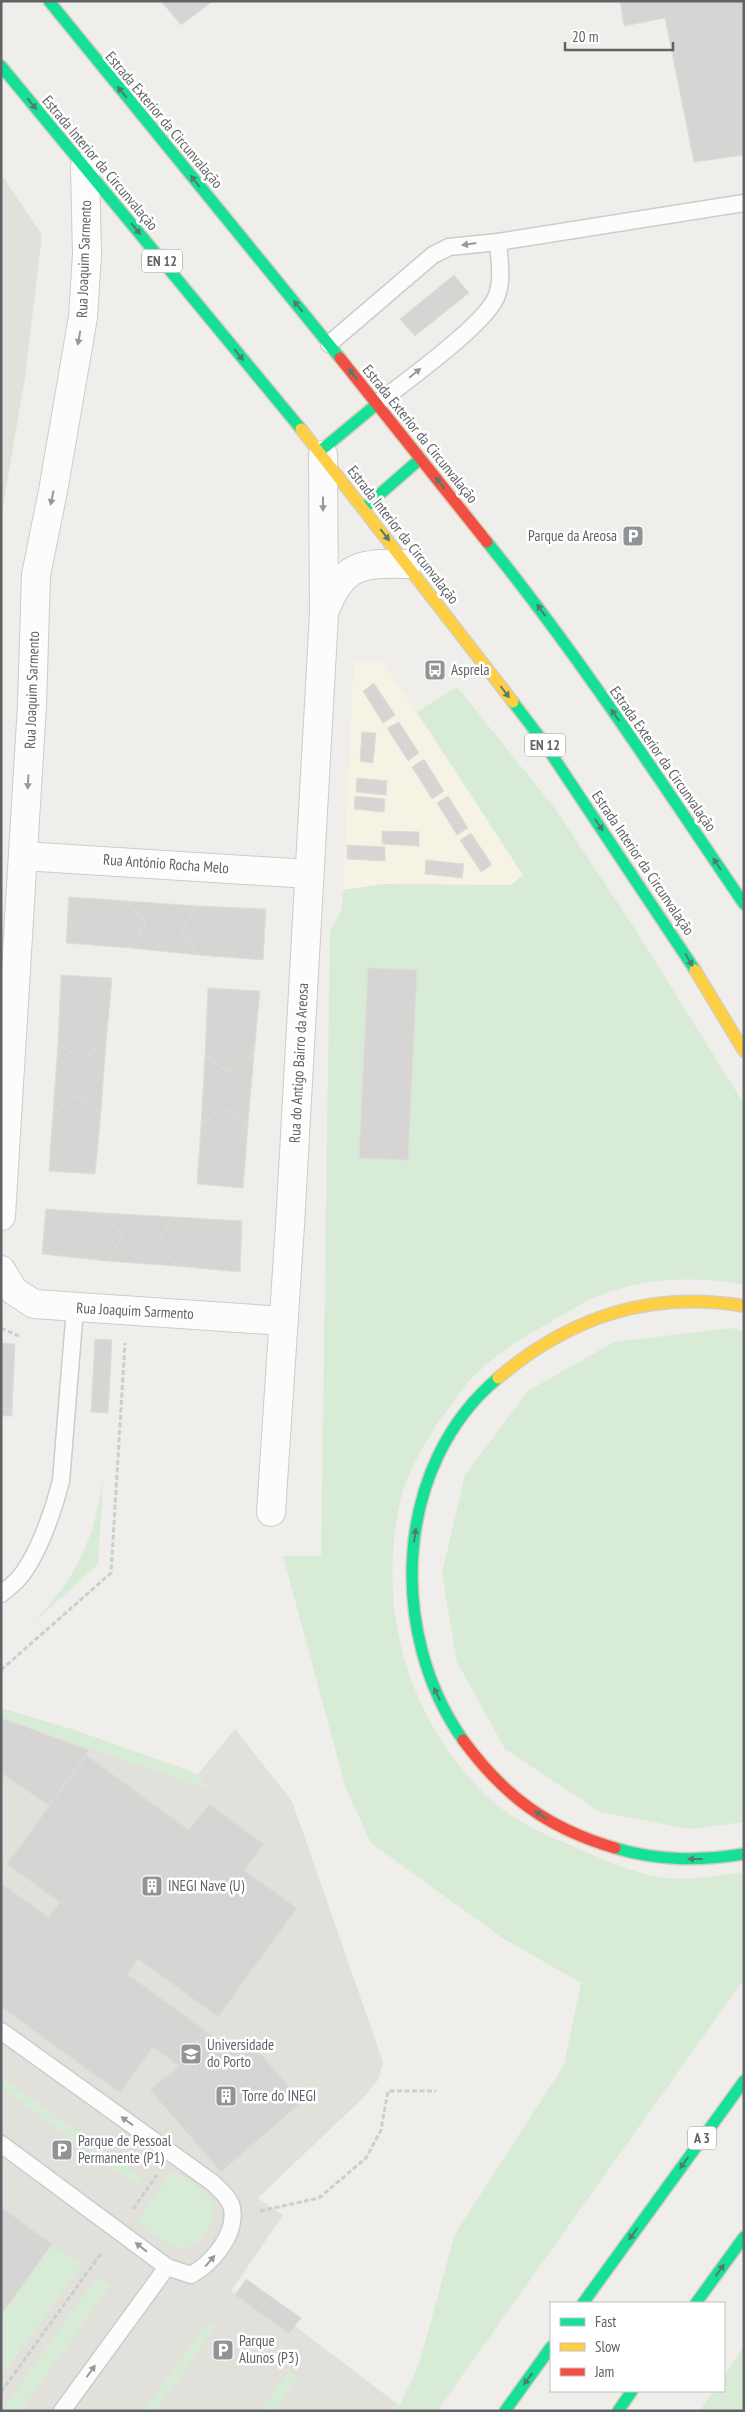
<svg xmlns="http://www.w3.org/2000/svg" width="745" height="2412" font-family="'PT Sans Narrow',sans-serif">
<rect width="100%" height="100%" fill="#efeeea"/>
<!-- commercial -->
<path fill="#f7f3e4" d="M354 661 383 663 523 875 511 885 383 884 343 890Z"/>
<!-- education -->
<g fill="#e2e0da">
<path d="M1 174 42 235 25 377 1 518Z"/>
<path d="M1 1708 77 1731 198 1774 235 1729 292 1801 383 2062 378 2080 364 2097 258 2198 283 2215 231 2291 289 2334 295 2326 400 2406 396 2411H1Z"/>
</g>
<!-- green -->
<g fill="#d8ebd6">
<path d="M457 687 556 810 635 929 744 1104V1285C693 1275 632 1278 585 1302 573 1308 561 1316 549 1323 520 1339 496 1354 473 1377 464 1386 457 1397 450 1406 433 1428 407 1471 401 1498 375 1608 408 1722 490 1799 515 1822 546 1835 577 1848 603 1859 632 1873 660 1877 687 1881 717 1876 744 1872V1979L437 2411H390L396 2403 400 2405 419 2364 455 2234 564 2065 581 1983 504 1939 371 1843 346 1789 283 1556H321L330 930 341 912 343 890 383 884 511 885 523 875 417 712Z"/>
<path d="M732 1328 744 1332V1822L689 1829 600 1812 505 1749 457 1662 442 1573 465 1475 528 1391 614 1342Z"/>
<path d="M104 1466 98 1564 33 1623C78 1577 99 1530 104 1466Z"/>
<path d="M1 1708 77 1731 198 1774 207 1789 1 1718Z"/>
<path d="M1 2077 144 2179 139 2187 1 2088Z"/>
<path d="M173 2170C185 2179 206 2189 213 2202 217 2211 213 2221 209 2228 187 2267 162 2240 136 2222Z"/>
<path d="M52 2244 82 2265 1 2378V2315Z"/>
<path d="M97 2277 110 2286 21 2411H1Z"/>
<path d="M207 2323 215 2328 156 2411H143Z"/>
<path d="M744 2346V2411H700L713 2391H724V2375Z"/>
<path d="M289 2371 298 2378 274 2411H260Z"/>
</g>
<!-- building -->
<g fill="#d6d5d3" stroke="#deddd9">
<path d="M161 1H213L181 25Z"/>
<path d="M620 1H744V155L694 162 665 18 624 26Z"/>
<path d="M454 275 469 293 415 336 400 319Z"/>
<path d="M374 683 395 715 383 723 363 691Z"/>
<path d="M399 722 419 753 408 761 387 728Z"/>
<path d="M362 732 376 733 373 763 360 761Z"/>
<path d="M424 759 444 791 432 799 412 767Z"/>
<path d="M357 778 387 781 386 795 356 792Z"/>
<path d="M355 796 385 799 384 812 354 809Z"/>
<path d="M448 796 468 828 457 835 437 803Z"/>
<path d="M382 831 419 832V846L382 844Z"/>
<path d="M471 833 492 865 481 872 460 840Z"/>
<path d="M347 845 385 847V861L347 859Z"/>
<path d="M426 860 464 864 462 878 425 874Z"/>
<path d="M69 897 127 901 146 923 131 948 66 943Z"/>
<path d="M127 901 197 906 182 929 198 955 131 948 146 923Z"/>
<path d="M197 906 266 909 263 960 198 955 182 929Z"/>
<path d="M368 968 417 970 408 1160 359 1158Z"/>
<path d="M61 975 112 978 106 1042 81 1059 58 1044Z"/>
<path d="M208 988 260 991 254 1054 229 1072 205 1056Z"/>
<path d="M106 1042 101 1110 76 1095 53 1113 58 1044 81 1059Z"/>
<path d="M254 1054 248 1123 223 1108 201 1126 205 1056 229 1072Z"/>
<path d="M76 1095 101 1110 95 1174 49 1171 53 1113Z"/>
<path d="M223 1108 248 1123 243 1188 197 1184 201 1126Z"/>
<path d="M46 1209 104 1213 123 1235 107 1261 42 1254Z"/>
<path d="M104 1213 174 1217 158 1241 176 1266 107 1261 123 1235Z"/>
<path d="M174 1217 242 1221 240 1272 176 1266 158 1241Z"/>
<path d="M95 1339 112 1340 108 1413 91 1412Z"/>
<path d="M1 1343 15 1344 12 1409H1Z"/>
<rect x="1" y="1409" width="11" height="7"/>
<path d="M1 1718 89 1750 49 1806 1 1773Z"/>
<path d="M86 1755 189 1830 209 1804 264 1844 244 1870 297 1908 218 2017 7 1864Z"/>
<path d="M1 1883 48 1917 60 1902 138 1959 127 1974 205 2030 179 2066 153 2047 120 2093 1 2007Z"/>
<path d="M205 2030 241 2055 253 2045 302 2102 221 2172 150 2090 179 2066Z"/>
<path d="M1 2207 52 2244 1 2315Z"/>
<path d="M246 2279 301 2318 289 2334 235 2295Z"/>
</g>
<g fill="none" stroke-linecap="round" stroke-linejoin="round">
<!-- lane casing -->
<g stroke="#cbcccc" stroke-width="19">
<g id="lane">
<path d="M498 242 744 203"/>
<path d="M329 344 433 255 449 247 498 242C499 259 503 278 497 295 488 323 403 383 377 404"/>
<path d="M1 1594C7 1589 14 1584 19 1578 38 1556 54 1509 61 1481L75 1308"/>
<path d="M1 2031 213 2183C220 2190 230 2198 232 2208 237 2235 212 2263 191 2275L167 2267"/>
<path d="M1 2144 167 2267 62 2411"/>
</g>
</g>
<!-- street casing -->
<g stroke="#cbcccc" stroke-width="30">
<g id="street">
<path d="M325 610C343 564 361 563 407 564"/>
<path d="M23 856 309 874"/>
<path d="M1 1216 32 705 36 575 53 491 83 317 87 255 85 167"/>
<path d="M1 1270 14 1291 34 1304 284 1321"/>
<path d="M271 1512 290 1225 324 614 323 455"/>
</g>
</g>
<!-- fast casing -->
<g stroke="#d7ceb8" stroke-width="14">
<g id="fast">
<path d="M49 1 340 358"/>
<path d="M1 66 301 429"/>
<path d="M319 452 377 404"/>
<path d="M364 508 420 459"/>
<path d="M487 542C580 657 661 782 744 904"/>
<path d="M513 702 542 740 695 970"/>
<path d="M463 1740C387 1632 394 1465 498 1378"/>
<path d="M615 1848C658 1861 699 1861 744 1854"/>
<path d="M583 2303 744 2081"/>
<path d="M696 2303 744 2237"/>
<path d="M505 2411 551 2347"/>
<path d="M618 2411 632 2391"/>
</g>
</g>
<!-- slow casing -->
<g stroke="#d7ceb8" stroke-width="14">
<g id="slow">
<path d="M301 429 513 702"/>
<path d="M695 970 744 1051"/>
<path d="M498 1378C570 1317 650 1290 744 1306"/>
</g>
</g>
<!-- jam casing -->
<g stroke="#d7ceb8" stroke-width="14">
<g id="jam">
<path d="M340 358 487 542"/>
<path d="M463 1740C504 1796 547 1828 615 1848"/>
</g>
</g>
<!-- path -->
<g stroke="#cacfcc" stroke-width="3" stroke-dasharray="5 2.5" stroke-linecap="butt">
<path d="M1 1328 19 1336"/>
<path d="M1 1670 111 1573 125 1343"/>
<path d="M133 2209 157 2175"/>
<path d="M260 2211 319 2198 366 2158 381 2130 388 2091H436"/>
<path d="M1 2392 102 2252"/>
</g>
<!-- lane -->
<use href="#lane" stroke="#fdfcfc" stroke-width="16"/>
<!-- street -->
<use href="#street" stroke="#fdfcfc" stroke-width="28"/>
<!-- fast -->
<use href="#fast" stroke="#16e098" stroke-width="11"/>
<!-- slow -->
<use href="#slow" stroke="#ffcf43" stroke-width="11"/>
<!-- jam -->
<use href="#jam" stroke="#f24e42" stroke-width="11"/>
</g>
<!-- one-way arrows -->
<defs><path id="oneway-solid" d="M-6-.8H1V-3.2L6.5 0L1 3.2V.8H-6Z" transform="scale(1.25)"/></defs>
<g fill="#507c72">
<use href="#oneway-solid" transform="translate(122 92) rotate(-130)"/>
<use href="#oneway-solid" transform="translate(32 104) rotate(50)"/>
<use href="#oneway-solid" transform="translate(195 181) rotate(-129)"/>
<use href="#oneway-solid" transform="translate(136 229) rotate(51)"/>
<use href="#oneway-solid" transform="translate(298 306) rotate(-129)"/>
<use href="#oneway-solid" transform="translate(239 355) rotate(51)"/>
<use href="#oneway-solid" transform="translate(353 374) rotate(-129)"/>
<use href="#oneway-solid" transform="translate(440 483) rotate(-129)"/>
<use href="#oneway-solid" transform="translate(385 535) rotate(52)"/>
<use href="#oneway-solid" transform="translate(541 610) rotate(-125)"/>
<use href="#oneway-solid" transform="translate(505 692) rotate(53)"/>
<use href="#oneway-solid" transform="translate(615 715) rotate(-125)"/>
<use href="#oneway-solid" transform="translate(599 825) rotate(56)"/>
<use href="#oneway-solid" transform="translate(717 864) rotate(-124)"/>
<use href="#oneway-solid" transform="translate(689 960) rotate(59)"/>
<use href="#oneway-solid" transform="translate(415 1535) rotate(-82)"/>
<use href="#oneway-solid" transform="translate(437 1694) rotate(-116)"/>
<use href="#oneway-solid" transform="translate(541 1815) rotate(-149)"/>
<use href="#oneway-solid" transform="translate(695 1859) rotate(-180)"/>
<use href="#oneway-solid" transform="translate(684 2163) rotate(126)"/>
<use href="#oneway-solid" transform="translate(633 2234) rotate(126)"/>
<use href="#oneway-solid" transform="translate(720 2270) rotate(-54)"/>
<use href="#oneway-solid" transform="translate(528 2379) rotate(126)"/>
</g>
<g fill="#96999c">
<use href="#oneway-solid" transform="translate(469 244) rotate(172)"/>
<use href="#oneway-solid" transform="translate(79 338) rotate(100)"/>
<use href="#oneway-solid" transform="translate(415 373) rotate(-39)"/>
<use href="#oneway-solid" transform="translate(52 498) rotate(102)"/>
<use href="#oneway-solid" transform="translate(323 504) rotate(90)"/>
<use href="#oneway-solid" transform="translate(28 782) rotate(93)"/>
<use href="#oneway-solid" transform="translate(127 2121) rotate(-144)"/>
<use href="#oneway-solid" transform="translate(141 2247) rotate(-142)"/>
<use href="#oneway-solid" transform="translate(210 2261) rotate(-49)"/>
<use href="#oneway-solid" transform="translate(91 2371) rotate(-54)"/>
</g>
<!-- icons -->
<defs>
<g id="parking-square" transform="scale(1.125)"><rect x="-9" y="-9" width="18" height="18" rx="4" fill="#919496" stroke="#fff"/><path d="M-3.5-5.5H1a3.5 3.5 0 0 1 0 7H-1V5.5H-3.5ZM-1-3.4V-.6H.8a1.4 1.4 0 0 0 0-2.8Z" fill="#fff"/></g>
<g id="bus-square" transform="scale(1.125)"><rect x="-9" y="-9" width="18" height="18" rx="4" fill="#919496" stroke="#fff"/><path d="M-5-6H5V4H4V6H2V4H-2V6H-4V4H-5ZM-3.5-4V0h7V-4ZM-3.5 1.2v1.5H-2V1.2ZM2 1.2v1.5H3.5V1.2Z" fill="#fff"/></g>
<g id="building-square" transform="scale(1.125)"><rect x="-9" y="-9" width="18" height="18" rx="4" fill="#919496" stroke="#fff"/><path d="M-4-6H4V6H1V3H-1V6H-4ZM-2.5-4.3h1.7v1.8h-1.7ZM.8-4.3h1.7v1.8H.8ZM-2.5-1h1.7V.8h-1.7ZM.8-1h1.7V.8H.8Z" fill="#fff"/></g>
<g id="university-square" transform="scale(1.125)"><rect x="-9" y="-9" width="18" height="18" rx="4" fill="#919496" stroke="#fff"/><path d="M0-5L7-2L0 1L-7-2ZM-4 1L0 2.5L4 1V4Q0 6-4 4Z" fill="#fff"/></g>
</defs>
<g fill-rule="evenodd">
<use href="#parking-square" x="633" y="536"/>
<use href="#bus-square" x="435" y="670"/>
<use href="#building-square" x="152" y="1886"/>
<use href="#university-square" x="191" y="2054"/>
<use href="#building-square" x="226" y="2096"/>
<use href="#parking-square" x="62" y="2150"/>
<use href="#parking-square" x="223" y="2350"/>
</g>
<g text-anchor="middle" stroke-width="5" stroke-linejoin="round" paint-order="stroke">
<!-- shield labels -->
<g fill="#fff" stroke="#8f9295" stroke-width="1">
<rect x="142" y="249.5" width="40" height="23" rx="4"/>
<rect x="525" y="733.5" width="40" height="23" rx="4"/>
<rect x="688" y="2126.5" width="28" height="23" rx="4"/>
</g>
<g font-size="14" font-weight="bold" fill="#5f6368">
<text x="162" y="266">EN 12</text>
<text x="545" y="750">EN 12</text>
<text x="702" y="2143">A 3</text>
</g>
<!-- street labels -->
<g font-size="15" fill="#5f6368" stroke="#fff">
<text transform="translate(164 120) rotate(50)" y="5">Estrada Exterior da Circunvalação</text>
<text transform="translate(100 163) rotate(50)" y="5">Estrada Interior da Circunvalação</text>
<text transform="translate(84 259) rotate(-88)" y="5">Rua Joaquim Sarmento</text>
<text transform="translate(420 434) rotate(51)" y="5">Estrada Exterior da Circunvalação</text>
<text transform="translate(403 535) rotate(52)" y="5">Estrada Interior da Circunvalação</text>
<text transform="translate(32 690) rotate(-88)" y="5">Rua Joaquim Sarmento</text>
<text transform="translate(663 759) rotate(55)" y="5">Estrada Exterior da Circunvalação</text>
<text transform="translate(643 863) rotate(56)" y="5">Estrada Interior da Circunvalação</text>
<text transform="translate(166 864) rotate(4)" y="5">Rua António Rocha Melo</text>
<text transform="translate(299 1063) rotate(-87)" y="5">Rua do Antigo Bairro da Areosa</text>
<text transform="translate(135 1311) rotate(3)" y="5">Rua Joaquim Sarmento</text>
</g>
<!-- poi labels -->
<g font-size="15" fill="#5f6368" stroke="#fff" text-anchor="start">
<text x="617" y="541" text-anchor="end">Parque da Areosa</text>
<text x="451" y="675">Asprela</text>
<text x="168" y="1891">INEGI Nave (U)</text>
<text x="207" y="2050">Universidade<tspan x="207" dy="17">do Porto</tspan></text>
<text x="242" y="2101">Torre do INEGI</text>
<text x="78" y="2146">Parque de Pessoal<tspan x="78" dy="17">Permanente (P1)</tspan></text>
<text x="239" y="2346">Parque<tspan x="239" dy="17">Alunos (P3)</tspan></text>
</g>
</g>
<!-- border -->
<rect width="745" height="2412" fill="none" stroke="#5f6368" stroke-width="5"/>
<!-- legend -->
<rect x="550" y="2302" width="175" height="90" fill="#ffffff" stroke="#bfc1c3"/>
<rect x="560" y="2318" width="25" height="8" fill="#16e098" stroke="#bfc1c3"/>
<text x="595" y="2327" font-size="15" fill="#5f6368">Fast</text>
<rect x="560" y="2343" width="25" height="8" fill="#ffcf43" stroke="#bfc1c3"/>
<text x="595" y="2352" font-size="15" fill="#5f6368">Slow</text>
<rect x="560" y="2368" width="25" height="8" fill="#f24e42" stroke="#bfc1c3"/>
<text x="595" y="2377" font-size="15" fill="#5f6368">Jam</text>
<!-- scale -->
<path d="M565 42v8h108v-8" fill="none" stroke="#5f6368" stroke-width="2.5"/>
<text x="572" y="42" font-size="15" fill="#5f6368" stroke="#ffffff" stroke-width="4" paint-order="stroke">20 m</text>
</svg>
